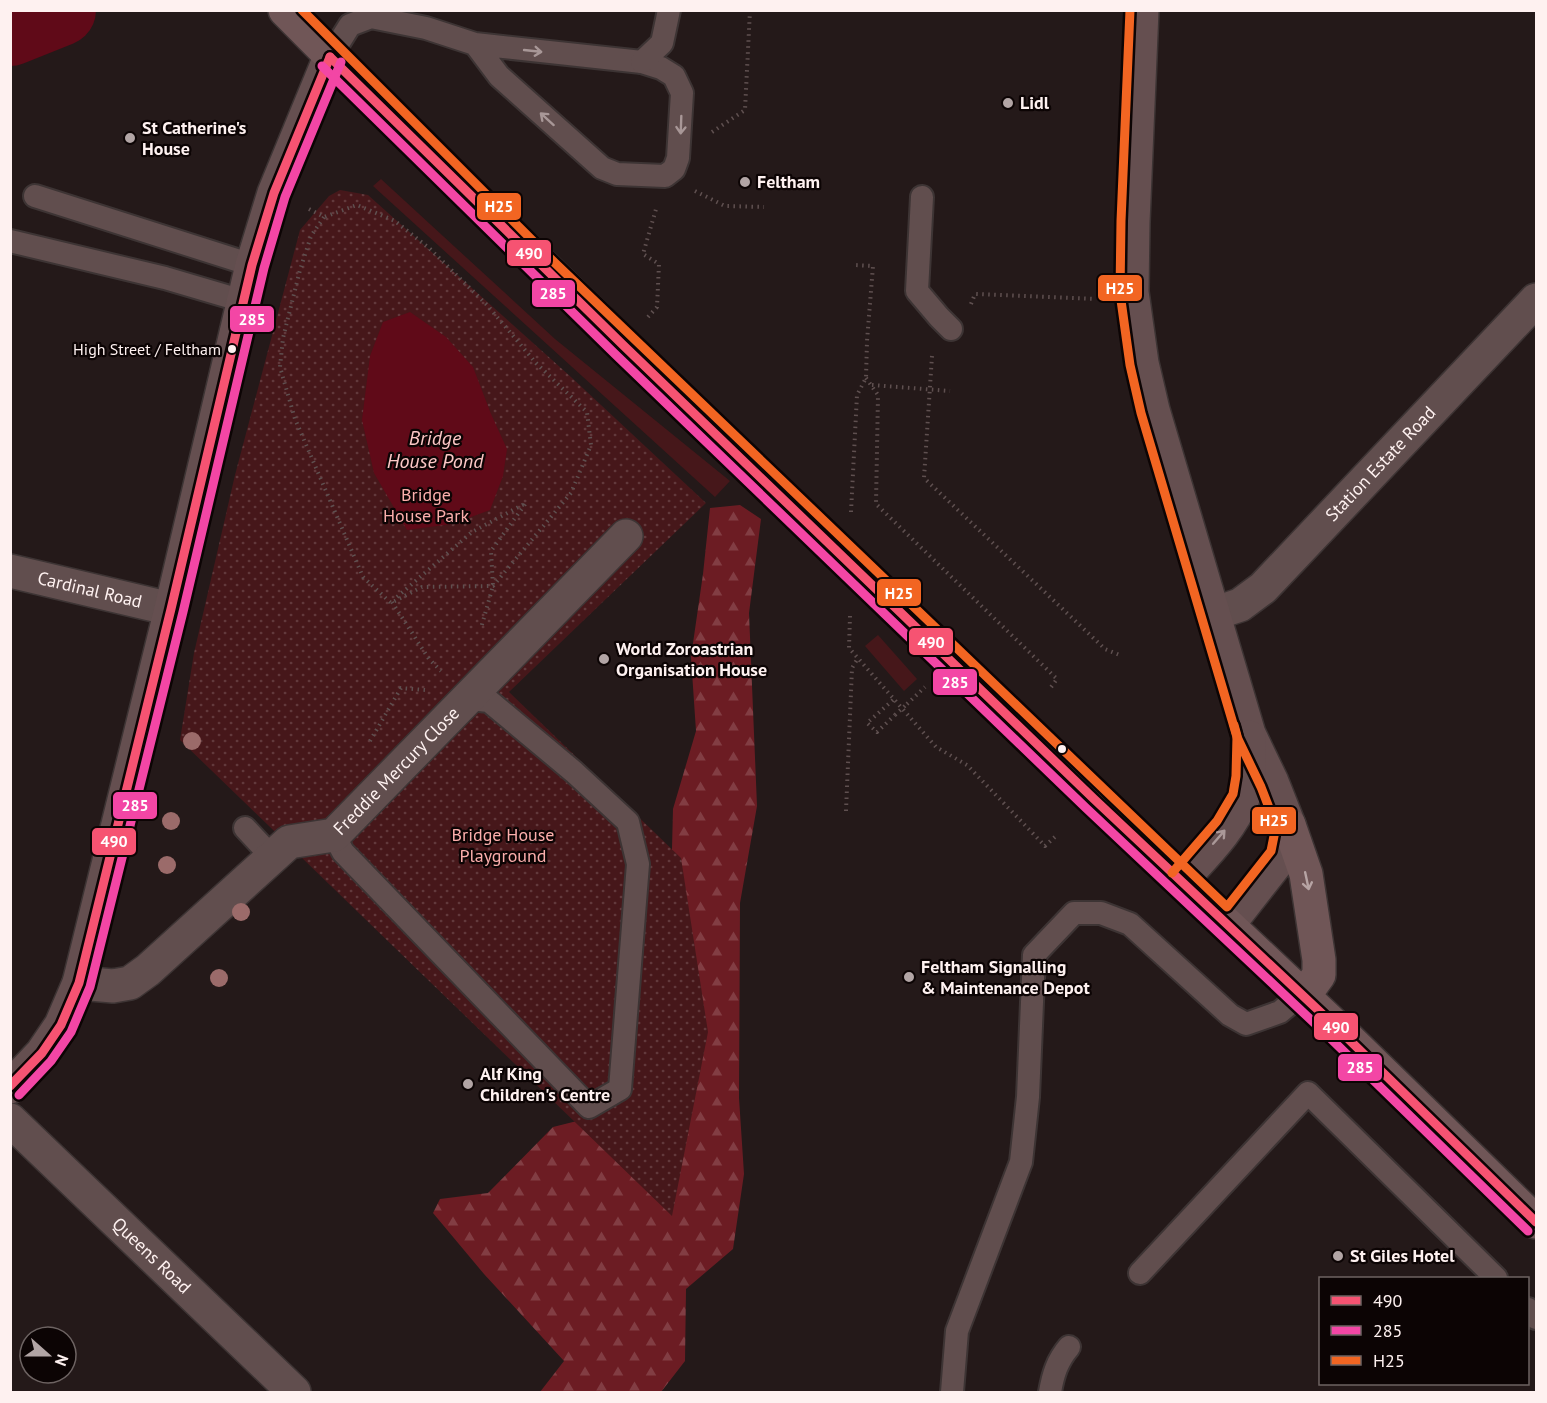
<svg xmlns="http://www.w3.org/2000/svg" width="1547" height="1403" font-family="'PT Sans',sans-serif">
<defs>
<pattern id="forest-firs" width="22" height="20" patternUnits="userSpaceOnUse" patternTransform="scale(1.5)"><rect width="22" height="20" fill="#6c1c23"/><path d="M5 1l3.5 6h-7zM16 11l3.5 6h-7z" fill="#823d43"/></pattern>
<pattern id="park-dots" width="8" height="8" patternUnits="userSpaceOnUse" patternTransform="scale(1.5)"><rect width="8" height="8" fill="#46171a"/><path d="M2 2h.1M6 6h.1" fill="none" stroke="#62393c" stroke-width="1.8" stroke-linecap="round"/></pattern>
</defs>
<rect width="100%" height="100%" fill="#241919"/>
<!-- green -->
<g fill="#46171a">
<path d="M381 179 555 339 730 481 715 497 373 186Z"/>
<path d="M878 635 917 679 904 691 865 646Z"/>
</g>
<!-- forest -->
<path fill="url(#forest-firs)" d="M740 505 761 519 749 613 757 806 740 903 739 1098 744 1174 733 1249 686 1289 685 1361 661 1392H540L564 1361 484 1274 433 1213 440 1199 488 1193 553 1127 589 1118 671 889 673 809 696 731 691 657 703 574 710 508Z"/>
<!-- park -->
<path fill="url(#park-dots)" d="M340 190 368 195 571 377 706 503 509 692 681 858 708 1032 672 1216 180 740 194 653 235 475 300 230 329 196Z"/>
<!-- water -->
<path fill="#600a18" d="M410 312 446 337 473 367 491 414 507 449 503 476 490 510 452 524 407 530 374 473 362 420 370 356 383 322Z"/>
<g fill="none" stroke-linecap="round" stroke-linejoin="round">
<!-- river -->
<path stroke="#600a18" stroke-width="72" d="M10 30 60 10"/>
<!-- service casing -->
<g stroke="#3d3434" stroke-width="26">
<g id="service">
<path d="M330 57 350 25 371 17 426 28 475 44 642 62 661 68 674 76 682 93 678 158 674 169 665 176 617 174 602 168 499 76 475 44"/>
<path d="M642 62 662 43 669 10"/>
<path d="M35 196 252 265"/>
<path d="M922 197 917 291 939 317 951 329"/>
<path d="M10 241 165 278 243 301"/>
<path d="M245 828 273 858"/>
<path d="M334 835 343 852 589 1107 620 1089 638 864 628 822 574 772 489 701 469 699"/>
<path d="M1140 1273 1308 1093 1496 1278"/>
<path d="M1528 1309 1536 1318"/>
<path d="M952 1392 957 1331 1021 1162 1028 1097 1034 955 1074 913H1101L1130 924 1230 1015 1246 1024 1280 1012 1301 994"/>
<path d="M1050 1392C1053 1375 1057 1361 1069 1347"/>
</g>
</g>
<!-- minor casing -->
<g stroke="#3d3434" stroke-width="36">
<g id="minor">
<path id="s1" d="M10 571 171 609"/>
<path id="s2" d="M1213 614 1240 605 1263 588 1536 300"/>
<path id="s3" d="M79 983 113 986 130 983 148 970 289 842 334 835 626 536"/>
<path id="s4" d="M10 1120 294 1392"/>
</g>
</g>
<!-- secondary casing -->
<g stroke="#3d3434" stroke-width="36">
<g id="secondary">
<path d="M1142 10 1133 222 1132 292 1142 363 1153 410 1249 734 1272 782 1289 825 1282 856 1228 925"/>
<path d="M1181 881C1203 856 1231 830 1243 798 1251 779 1249 757 1249 737"/>
<path d="M10 1087 42 1053 61 1025 79 983 171 609 252 265 274 193 330 57"/>
</g>
</g>
<!-- primary casing -->
<g stroke="#3d3434" stroke-width="36">
<g id="primary">
<path d="M285 10 434 160 721 439"/>
<path d="M894 605 1094 799 1334 1025 1536 1222"/>
<path d="M1289 825 1306 874 1319 960V975L1311 986 1301 994"/>
</g>
</g>
<!-- path -->
<g stroke="#5f5050" stroke-width="4" stroke-dasharray="1.5 4.5" stroke-linecap="butt">
<path d="M712 132 745 110 750 10"/>
<path d="M695 191 725 206 764 207"/>
<path d="M309 209 324 217 357 205 395 221 430 249 487 305 536 363 587 412 591 445 571 493 493 586 422 587 391 603 363 577 295 419 280 367 283 338 300 270 311 236 324 217"/>
<path d="M971 304 975 294 1095 299"/>
<path d="M648 317 657 307 659 264 643 254 656 209"/>
<path d="M932 356 924 478 1105 649 1122 656"/>
<path d="M866 378 878 395 876 504 1057 679 1049 690"/>
<path d="M872 385 950 391"/>
<path d="M851 512 857 395 866 378 867 341 873 266 855 265"/>
<path d="M397 597 472 532 526 503 491 551 493 586 481 628"/>
<path d="M392 602 429 659 441 671"/>
<path d="M850 616 849 648 936 747 967 765 1045 846 1057 835"/>
<path d="M893 700 867 723 877 732 895 715"/>
<path d="M907 704 925 687"/>
<path d="M370 741 401 688 425 690"/>
<path d="M846 811 852 668 858 658"/>
</g>
<!-- service -->
<use href="#service" stroke="#614e4e" stroke-width="22"/>
<!-- minor -->
<use href="#minor" stroke="#614e4e" stroke-width="33"/>
<!-- secondary -->
<use href="#secondary" stroke="#654f50" stroke-width="33"/>
<!-- primary -->
<use href="#primary" stroke="#705657" stroke-width="33"/>
<!-- primary-bridge casing -->
<g stroke="#3d3434" stroke-width="36" stroke-linecap="butt">
<path id="primary-bridge" d="M721 439 894 605"/>
</g>
<!-- path-bridge -->
<path stroke="#5f5050" stroke-width="4" stroke-dasharray="1.5 4.5" stroke-linecap="butt" d="M895 715 907 704"/>
<!-- primary-bridge -->
<use href="#primary-bridge" stroke="#705657" stroke-width="33"/>
<!-- bus-1 casing -->
<g stroke="#0c0404" stroke-width="14">
<g id="bus-1">
<path d="M330 57 623 345 1094 799 1334 1025 1536 1222"/>
<path d="M10 1086 42 1053 61 1025 79 983 171 609 252 265 274 193 330 57"/>
</g>
</g>
<!-- bus-2 casing -->
<g stroke="#0c0404" stroke-width="14">
<g id="bus-2">
<path d="M322 66 615 354 1086 808 1326 1034 1528 1231"/>
<path d="M19 1095 51 1061 71 1032 90 987 183 612 264 268 285 197 341 62"/>
</g>
</g>
<!-- bus-3 casing -->
<g stroke="#0c0404" stroke-width="14">
<g id="bus-3">
<path d="M302 10 555 263 1227 907 1271 851 1276 826 1261 787 1237 737 1141 413 1130 365 1120 293 1121 221 1130 10"/>
<path d="M1172 873 1217 821 1233 794 1236 776 1237 736 1234 725"/>
</g>
</g>
<!-- bus-1 -->
<use href="#bus-1" stroke="#f65372" stroke-width="9"/>
<!-- bus-2 -->
<use href="#bus-2" stroke="#f346a5" stroke-width="9"/>
<!-- bus-3 -->
<use href="#bus-3" stroke="#f26522" stroke-width="9"/>
</g>
<!-- trees -->
<g fill="#9b6b6a">
<circle cx="192" cy="741" r="9"/>
<circle cx="171" cy="821" r="9"/>
<circle cx="167" cy="865" r="9"/>
<circle cx="241" cy="912" r="9"/>
<circle cx="219" cy="978" r="9"/>
</g>
<!-- one-way arrows -->
<defs><path id="oneway-shaft" d="M-6 0H5M1.5-3L5.5 0L1.5 3" fill="none" stroke-width="1.6" stroke-linecap="round" stroke-linejoin="round" transform="scale(1.5)"/></defs>
<g stroke="#a89797">
<use href="#oneway-shaft" transform="translate(533 51) rotate(6)"/>
<use href="#oneway-shaft" transform="translate(547 119) rotate(-138)"/>
<use href="#oneway-shaft" transform="translate(681 125) rotate(92)"/>
</g>
<use stroke="#aa9898" href="#oneway-shaft" transform="translate(1219 837) rotate(-49)"/>
<use stroke="#b7a4a4" href="#oneway-shaft" transform="translate(1307 881) rotate(78)"/>
<!-- markers -->
<g fill="#b2a5a5" stroke="#0c0404" stroke-width="2">
<circle cx="1008" cy="103" r="6"/>
<circle cx="130" cy="138" r="6"/>
<circle cx="745" cy="182" r="6"/>
<circle cx="604" cy="659" r="6"/>
<circle cx="909" cy="977" r="6"/>
<circle cx="468" cy="1084" r="6"/>
<circle cx="1338" cy="1256" r="6"/>
</g>
<g fill="#fef1f0" stroke="#0c0404" stroke-width="2">
<circle cx="232" cy="349" r="5"/>
<circle cx="1062" cy="749" r="5"/>
</g>
<g text-anchor="middle" stroke-width="4.5" stroke-linejoin="round" paint-order="stroke">
<!-- bus labels -->
<g font-size="16" fill="#fef1f0" stroke="#0c0404" text-anchor="end">
<text x="221" y="355">High Street / Feltham</text>
</g>
<!-- poi labels -->
<g font-size="18" font-weight="bold" fill="#fef1f0" stroke="#0c0404" text-anchor="start">
<text x="1020" y="109">Lidl</text>
<text x="142" y="134">St Catherine's<tspan x="142" dy="21">House</tspan></text>
<text x="757" y="188">Feltham</text>
<text x="616" y="655">World Zoroastrian<tspan x="616" dy="21">Organisation House</tspan></text>
<text x="921" y="973">Feltham Signalling<tspan x="921" dy="21">&amp; Maintenance Depot</tspan></text>
<text x="480" y="1080">Alf King<tspan x="480" dy="21">Children's Centre</tspan></text>
<text x="1350" y="1262">St Giles Hotel</text>
</g>
<!-- street labels -->
<g font-size="18" fill="#fef1f0" stroke="#0c0404">
<text dy="6" stroke="none"><textPath href="#s2" startOffset="228">Station Estate Road</textPath></text>
<text dy="6" stroke="none"><textPath href="#s1" startOffset="82">Cardinal Road</textPath></text>
<text dy="6" stroke="none"><textPath href="#s3" startOffset="399">Freddie Mercury Close</textPath></text>
<text dy="6" stroke="none"><textPath href="#s4" startOffset="196">Queens Road</textPath></text>
</g>
<!-- park labels -->
<g font-size="18" fill="#fcaeac" stroke="#0c0404">
<text x="426" y="501">Bridge<tspan x="426" dy="21">House Park</tspan></text>
<text x="503" y="841">Bridge House<tspan x="503" dy="21">Playground</tspan></text>
</g>
<!-- water labels -->
<g font-size="20" font-style="italic" fill="#fdc7c6" stroke="#0c0404">
<text x="435" y="445">Bridge<tspan x="435" dy="23">House Pond</tspan></text>
</g>
</g>
<g stroke="#0c0404" stroke-width="2">
<rect x="476" y="192" width="46" height="29" rx="6" fill="#f26522"/>
<rect x="506" y="239" width="46" height="28" rx="6" fill="#f65372"/>
<rect x="1097" y="274" width="46" height="28" rx="6" fill="#f26522"/>
<rect x="531" y="279" width="45" height="29" rx="6" fill="#f346a5"/>
<rect x="229" y="305" width="46" height="28" rx="6" fill="#f346a5"/>
<rect x="876" y="578" width="46" height="29" rx="6" fill="#f26522"/>
<rect x="908" y="627" width="46" height="29" rx="6" fill="#f65372"/>
<rect x="932" y="668" width="46" height="28" rx="6" fill="#f346a5"/>
<rect x="112" y="791" width="46" height="29" rx="6" fill="#f346a5"/>
<rect x="1251" y="806" width="46" height="29" rx="6" fill="#f26522"/>
<rect x="91" y="827" width="46" height="29" rx="6" fill="#f65372"/>
<rect x="1313" y="1012" width="46" height="29" rx="6" fill="#f65372"/>
<rect x="1337" y="1053" width="46" height="29" rx="6" fill="#f346a5"/>
</g>
<g font-size="16" text-anchor="middle" font-weight="bold" fill="#fff">
<text x="499" y="212">H25</text>
<text x="529" y="259">490</text>
<text x="1120" y="294">H25</text>
<text x="553" y="299">285</text>
<text x="252" y="325">285</text>
<text x="899" y="599">H25</text>
<text x="931" y="648">490</text>
<text x="955" y="688">285</text>
<text x="135" y="811">285</text>
<text x="1274" y="826">H25</text>
<text x="114" y="847">490</text>
<text x="1336" y="1033">490</text>
<text x="1360" y="1073">285</text>
</g>
<!-- border -->
<rect width="1547" height="1403" fill="none" stroke="#fef1f0" stroke-width="24"/>
<!-- legend -->
<rect x="1319" y="1277" width="210" height="108" fill="#0c0404" stroke="#6d6362" stroke-width="1.5"/>
<rect x="1331" y="1296" width="30" height="9" fill="#f65372" stroke="#6d6362" stroke-width="1.5"/>
<text x="1373" y="1307" font-size="18" fill="#fef1f0">490</text>
<rect x="1331" y="1326" width="30" height="9" fill="#f346a5" stroke="#6d6362" stroke-width="1.5"/>
<text x="1373" y="1337" font-size="18" fill="#fef1f0">285</text>
<rect x="1331" y="1356" width="30" height="9" fill="#f26522" stroke="#6d6362" stroke-width="1.5"/>
<text x="1373" y="1367" font-size="18" fill="#fef1f0">H25</text>
<!-- north arrow -->
<g transform="translate(48 1355) rotate(111)"><circle r="28" fill="#0c0404" stroke="#6d6362" stroke-width="1.5"/>
<path d="M0-4.5L10 22L0 15L-10 22Z" fill="#b2a5a5"/>
<text y="-9" font-size="16" font-weight="bold" text-anchor="middle" fill="#fef1f0">N</text>
</g>
</svg>
